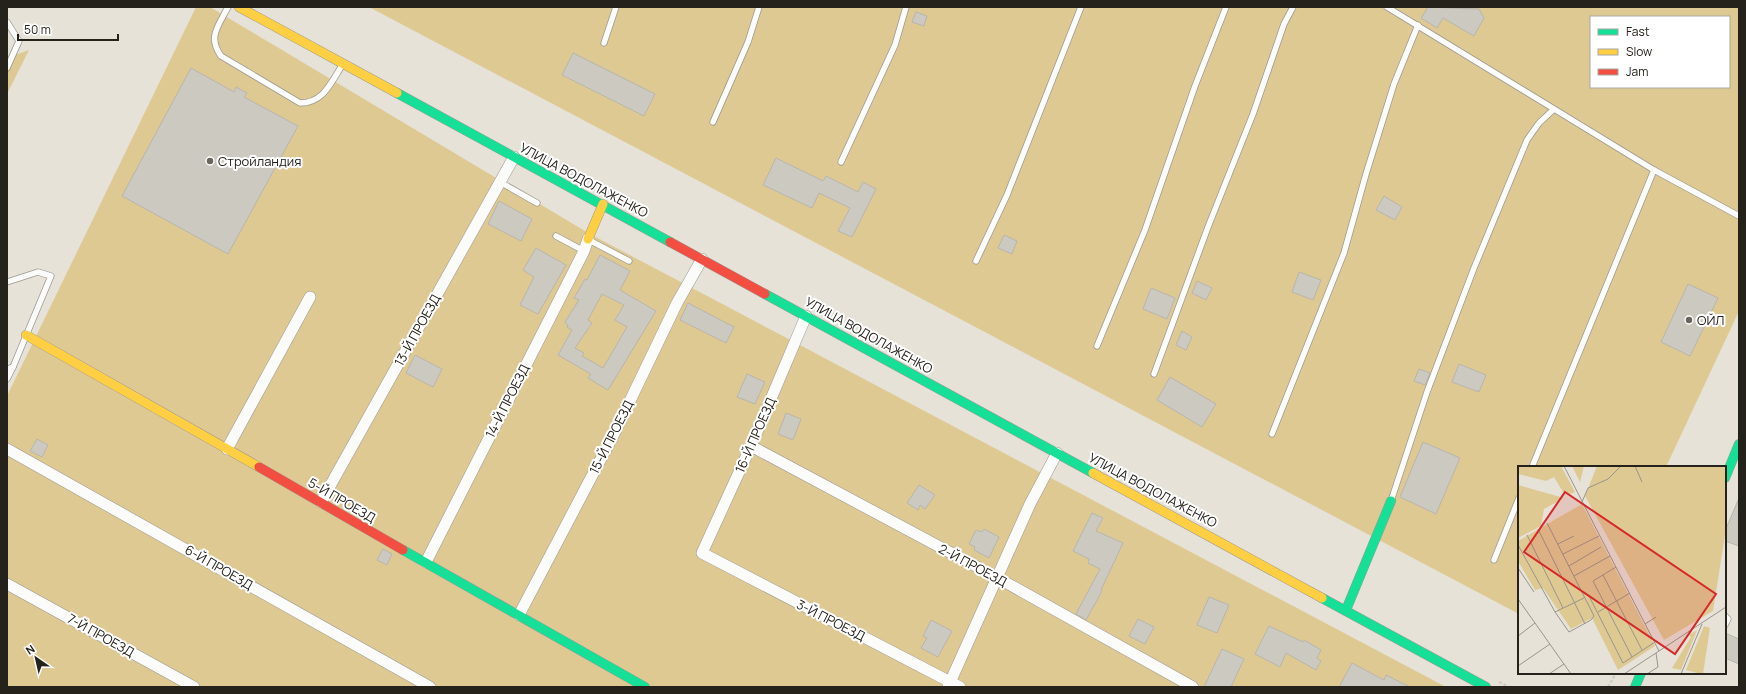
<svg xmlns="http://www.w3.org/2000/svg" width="1746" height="694" font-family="Manrope,sans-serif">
<rect width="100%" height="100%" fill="#e6e2d8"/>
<!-- green -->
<g fill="#dfc993" fill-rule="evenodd">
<path d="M196 7H210L590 234 1446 687H7V396Z"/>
<path d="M369 7H1739V311L1666 467H1519V614ZM1591 17H1729V87H1591Z"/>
<path d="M29 50 7 94V58Z"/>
</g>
<!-- building -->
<g fill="#ccc9c1" stroke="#b8b5ae" fill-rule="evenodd">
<path d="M1425 7 1479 9 1484 18 1474 36 1443 18 1437 28 1421 18 1427 9Z"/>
<path d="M916 12 927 16 924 26 912 22Z"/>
<path d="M573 53 655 94 644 116 562 75Z"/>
<path d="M191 68 234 92 236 87 247 93 244 97 298 126 228 254 122 196Z"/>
<path d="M776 158 823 181 826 176 858 192 863 182 876 189 852 237 838 231 850 208 819 193 812 208 763 185Z"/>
<path d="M1384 196 1402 207 1395 220 1376 210Z"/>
<path d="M499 201 532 219 521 241 488 224Z"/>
<path d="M1004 235 1017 241 1012 254 998 248Z"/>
<path d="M536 248 566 265 538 314 520 305 534 277 523 270Z"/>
<path d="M600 255 630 271 620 290 656 311 608 390 588 378 591 374 558 355 572 330 567 327 568 325 565 322 579 300 574 298 585 279 587 280ZM602 294 624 305 615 320 627 327 603 368 582 356 584 353 575 348 592 323 588 320Z"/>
<path d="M1299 272 1321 280 1313 300 1292 292Z"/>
<path d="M1197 281 1212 288 1206 300 1192 293Z"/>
<path d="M1688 284 1718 298 1690 356 1661 342Z"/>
<path d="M1151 288 1175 298 1167 319 1143 309Z"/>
<path d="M688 303 734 327 726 343 680 320Z"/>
<path d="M1182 331 1192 337 1186 350 1176 345Z"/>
<path d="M415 355 442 369 433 387 406 373Z"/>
<path d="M1459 364 1486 375 1479 392 1452 382Z"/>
<path d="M1419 369 1430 373 1425 385 1414 381Z"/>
<path d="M747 374 765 382 755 404 737 397Z"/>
<path d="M1170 377 1216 404 1202 427 1157 400Z"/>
<path d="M786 413 801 419 793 440 778 434Z"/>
<path d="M37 439 48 445 42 457 30 451Z"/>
<path d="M1423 442 1460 458 1436 514 1400 497Z"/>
<path d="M919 485 935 495 925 509 920 505 918 510 907 503Z"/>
<path d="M1739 498V546L1725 541V531Z"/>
<path d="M1092 513 1103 518 1096 531 1123 543 1101 590 1102 591 1086 620 1076 614 1100 569 1088 563 1089 559 1073 551Z"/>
<path d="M984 529 999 537 989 558 974 550 975 547 969 544 976 530 982 532Z"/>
<path d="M383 549 392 554 387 565 377 560Z"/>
<path d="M1209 597 1229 605 1217 633 1197 625Z"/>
<path d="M1138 619 1154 627 1145 644 1129 636Z"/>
<path d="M931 620 952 631 938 657 921 648 927 638 923 636Z"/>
<path d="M1269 626 1303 642 1304 640 1321 650 1317 658 1321 661 1316 670 1286 653 1280 667 1255 654Z"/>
<path d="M1725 633 1739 639V664L1725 658Z"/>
<path d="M1222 649 1244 659 1231 687H1204Z"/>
<path d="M1352 663 1384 680 1386 675 1410 687H1339Z"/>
</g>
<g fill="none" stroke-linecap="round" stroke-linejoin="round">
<!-- lane casing -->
<g stroke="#9c9991" stroke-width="7">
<g id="lane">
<path d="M228 7C219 25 207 37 221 56L300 103C324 103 331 82 343 64"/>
<path d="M1387 7 1654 170 1739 216"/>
<path d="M7 22 19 41 7 68"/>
<path d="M604 43 616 7"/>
<path d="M713 122 748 42 759 7"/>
<path d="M841 162 895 45 906 7"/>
<path d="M500 182 537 203"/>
<path d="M556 236 584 251"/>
<path d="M589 240 629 261"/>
<path d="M976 261 1007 195 1081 7"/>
<path d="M7 282 38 272 51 276 13 367"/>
<path d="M1097 346 1145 230 1195 86 1226 7"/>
<path d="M7 369 13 367 7 379"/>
<path d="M1154 374 1208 227 1253 114 1284 24 1293 7"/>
<path d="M1272 434 1344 253 1366 174 1394 84 1418 25"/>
<path d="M1532 467 1654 170"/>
<path d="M1391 501 1427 392 1474 268 1527 140 1539 123 1553 110"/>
<path d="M1494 560 1519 498"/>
<path d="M1725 616 1728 619 1725 625"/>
</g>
</g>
<!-- street casing -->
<g stroke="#9c9991" stroke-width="12">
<g id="street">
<path d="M806 316 751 446 702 553 960 687"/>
<path d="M751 446 996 577 1193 687"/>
<path d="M7 449 430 687"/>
<path d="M227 449 310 297"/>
<path d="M321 502 514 157"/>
<path d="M426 562 584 251 588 239"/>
<path d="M7 584 194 687"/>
<path d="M519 615 615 432 677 303 702 259"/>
<path d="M948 687 1030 504 1057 453"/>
</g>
</g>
<!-- fast casing -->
<g stroke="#9c9991" stroke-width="10">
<g id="fast">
<path d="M397 93 670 242"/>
<path d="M765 294 1093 473"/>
<path d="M1725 478 1739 444"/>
<path d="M403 550 645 687"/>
<path d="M1322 598 1486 687"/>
<path d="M1346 610 1391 501"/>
<path d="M1635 687 1641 673"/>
</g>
</g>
<!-- slow casing -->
<g stroke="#9c9991" stroke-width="10">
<g id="slow">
<path d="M239 7 397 93"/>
<path d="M588 239 603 204"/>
<path d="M26 335 259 467"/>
<path d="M1093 473 1322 598"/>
</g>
</g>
<!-- jam casing -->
<g stroke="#9c9991" stroke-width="10">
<g id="jam">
<path d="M670 242 765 294"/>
<path d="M259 467 403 550"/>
</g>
</g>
<!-- path -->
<g stroke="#cecdca" stroke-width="2.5" stroke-dasharray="3 2" stroke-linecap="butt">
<path d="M1499 682 1509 687"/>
<path d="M1608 687 1616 673"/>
</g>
<!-- lane -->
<use href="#lane" stroke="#fbfbf9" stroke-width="5.5"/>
<!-- street -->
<use href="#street" stroke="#fbfbf9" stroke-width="11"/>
<!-- fast -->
<use href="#fast" stroke="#16e098" stroke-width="9"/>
<!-- slow -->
<use href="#slow" stroke="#ffcf43" stroke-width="9"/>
<!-- jam -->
<use href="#jam" stroke="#f24e42" stroke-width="9"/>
</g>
<!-- markers -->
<g fill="#69655d" stroke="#fff" stroke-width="1.5">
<circle cx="210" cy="161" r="4"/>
<circle cx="1689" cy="320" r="4"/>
</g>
<g text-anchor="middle" stroke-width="4" stroke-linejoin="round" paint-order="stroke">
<!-- poi labels -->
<g font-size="13" fill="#25221b" stroke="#fff" text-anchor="start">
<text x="218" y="166">Стройландия</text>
<text x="1697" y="325">ОЙЛ</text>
</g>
<!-- street labels -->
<g font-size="13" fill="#25221b" stroke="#fff">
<text transform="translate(584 180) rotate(28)" y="5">УЛИЦА ВОДОЛАЖЕНКО</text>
<text transform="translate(417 330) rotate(-61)" y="5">13-Й ПРОЕЗД</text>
<text transform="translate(869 335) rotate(29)" y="5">УЛИЦА ВОДОЛАЖЕНКО</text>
<text transform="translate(507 401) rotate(-63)" y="5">14-Й ПРОЕЗД</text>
<text transform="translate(755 435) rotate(-66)" y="5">16-Й ПРОЕЗД</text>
<text transform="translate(611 437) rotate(-63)" y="5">15-Й ПРОЕЗД</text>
<text transform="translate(1153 490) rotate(28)" y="5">УЛИЦА ВОДОЛАЖЕНКО</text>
<text transform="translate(342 500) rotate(30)" y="5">5-Й ПРОЕЗД</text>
<text transform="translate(973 565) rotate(28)" y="5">2-Й ПРОЕЗД</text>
<text transform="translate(219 567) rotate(30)" y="5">6-Й ПРОЕЗД</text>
<text transform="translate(831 620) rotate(27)" y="5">3-Й ПРОЕЗД</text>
<text transform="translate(101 635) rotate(29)" y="5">7-Й ПРОЕЗД</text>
</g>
</g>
<!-- overview -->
<g transform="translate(1518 466)">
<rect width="208" height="208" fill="#e6e2d8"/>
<path d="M0 0H43L57 26 52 28 45 26 36 11 28 15 0 8ZM54 0H66L62 16ZM79 0H208V63L195 145 146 174 67 30ZM0 19 46 32 26 43 23 60 0 72ZM64 38 137 180 100 204 74 152 53 163 25 122 17 124 0 95V75ZM186 160 192 162 185 208H183L168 204ZM179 164 163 204 154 202 173 171 171 169Z" fill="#dfc993"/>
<path fill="none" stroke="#99958c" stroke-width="1" d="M46 0 141 185M117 0 124 16M64 36 70 22 90 13 103 0M20 63 67 158M9 69 45 142M40 78 56 70M0 79 37 146 51 166 73 154 76 150 29 57M45 88 81 70M51 100 83 81M98 101 75 115 114 191M0 102 16 126M85 109 124 184M56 110 92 90M71 130 105 197 137 176M0 133 53 208M37 146 66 132M80 146 112 127M127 158 138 151M0 170 17 157M0 200 32 178M31 208 46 198M106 208 208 141M129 208 140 201 138 187M163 208 184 158"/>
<path fill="#d62828" fill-opacity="0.15" stroke="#d62828" stroke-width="2" d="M47 26 198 128 157 188 6 86Z"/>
<rect width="208" height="208" fill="none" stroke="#25221b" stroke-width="2"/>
</g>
<!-- border -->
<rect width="1746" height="694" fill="none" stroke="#25221b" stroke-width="16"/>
<!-- legend -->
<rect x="1590" y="16" width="140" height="72" fill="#ffffff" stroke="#a8a7a4"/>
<rect x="1598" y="29" width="20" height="6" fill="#16e098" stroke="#a8a7a4"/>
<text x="1626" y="36" font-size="12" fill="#25221b">Fast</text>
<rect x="1598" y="49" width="20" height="6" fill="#ffcf43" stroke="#a8a7a4"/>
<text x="1626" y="56" font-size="12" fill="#25221b">Slow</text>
<rect x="1598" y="69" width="20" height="6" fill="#f24e42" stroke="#a8a7a4"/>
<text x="1626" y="76" font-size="12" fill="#25221b">Jam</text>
<!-- north arrow -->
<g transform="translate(36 658) rotate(326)" stroke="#ffffff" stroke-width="3" paint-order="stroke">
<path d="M0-3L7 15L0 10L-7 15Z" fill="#25221b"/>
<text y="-6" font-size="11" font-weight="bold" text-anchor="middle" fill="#25221b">N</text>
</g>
<!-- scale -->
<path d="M18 34v6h100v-6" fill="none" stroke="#25221b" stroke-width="2"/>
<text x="24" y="34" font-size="12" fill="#25221b" stroke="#ffffff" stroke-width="3" paint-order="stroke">50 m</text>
</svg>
